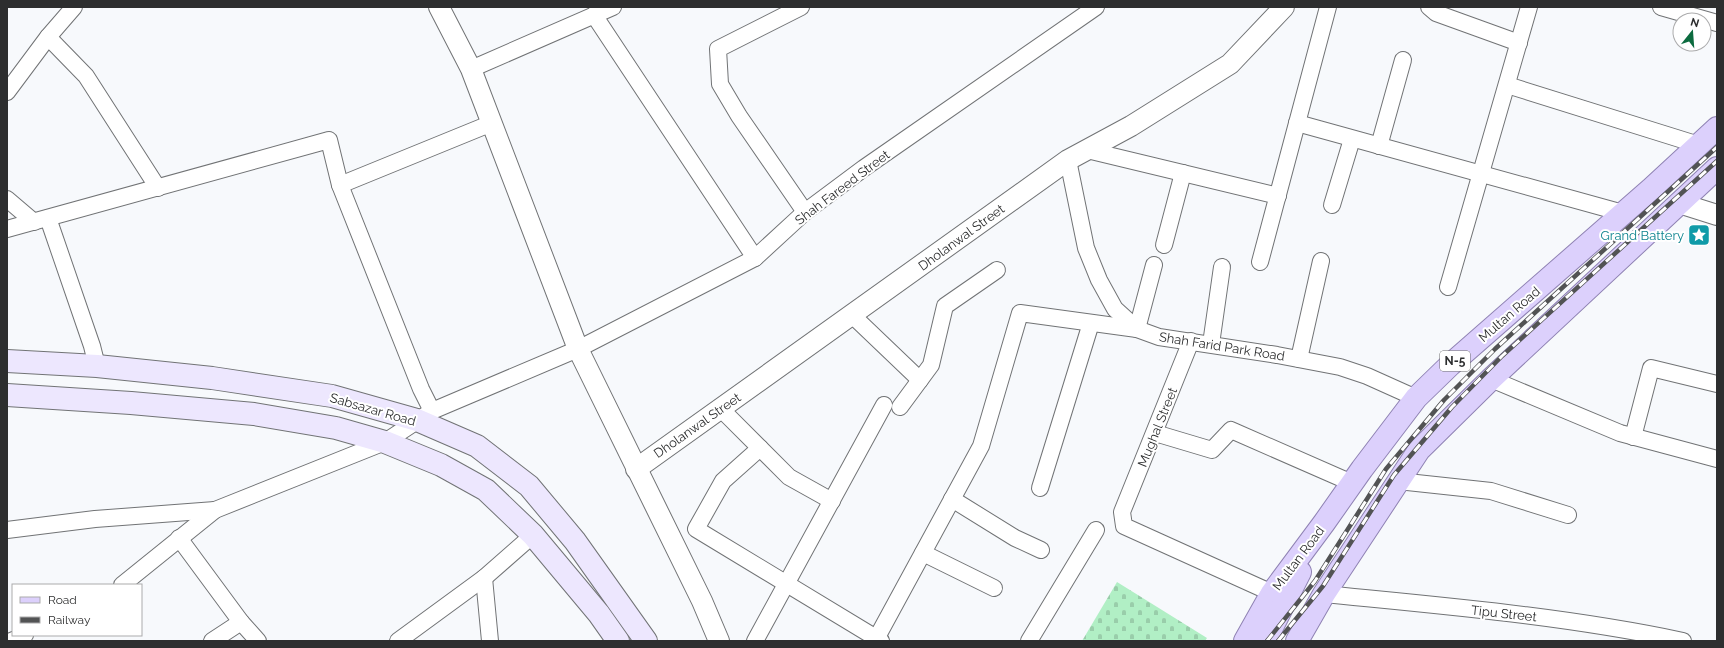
<svg xmlns="http://www.w3.org/2000/svg" width="1724" height="648" font-family="Raleway,sans-serif">
<defs>
<pattern id="cemetery-stones" width="16" height="16" patternUnits="userSpaceOnUse"><rect width="16" height="16" fill="#b1efc5"/><path d="M2 7V4a2 2 0 0 1 4 0v3zM10 15v-3a2 2 0 0 1 4 0v3z" fill="#99cdaa"/></pattern>
</defs>
<rect width="100%" height="100%" fill="#f7f9fc"/>
<!-- cemetery -->
<path fill="url(#cemetery-stones)" d="M1117 582 1207 638 1205 641H1082Z"/>
<g fill="none" stroke-linecap="round" stroke-linejoin="round">
<!-- minor casing -->
<g stroke="#717375" stroke-width="18">
<g id="minor">
<path d="M801 7 718 49 720 84 739 116 805 212"/>
<path d="M1429 7 1436 13 1519 43"/>
<path d="M1661 7 1717 23"/>
<path d="M594 15 755 258"/>
<path d="M48 37 86 76 158 188"/>
<path d="M471 69 613 7"/>
<path d="M1507 85 1699 145"/>
<path d="M7 92 48 37 74 7"/>
<path d="M1297 123 1623 213"/>
<path d="M1379 146 1403 60"/>
<path d="M1087 150 1278 196"/>
<path d="M1068 160 1086 248 1099 280 1115 309 1137 329 1159 337 1277 355 1340 367 1367 376 1416 398"/>
<path d="M7 199 34 222"/>
<path d="M1332 205 1352 139"/>
<path d="M48 218 92 346 97 366"/>
<path d="M7 229 329 140 340 185"/>
<path d="M1164 245 1183 173"/>
<path d="M1260 262 1328 7"/>
<path d="M1448 287 1529 7"/>
<path d="M852 315 920 380"/>
<path d="M1191 341 1122 512 1124 526 1272 593"/>
<path d="M1211 344 1222 267"/>
<path d="M1299 359 1321 261"/>
<path d="M1491 379 1620 433 1717 459"/>
<path d="M900 407 931 365 945 306 997 270"/>
<path d="M721 409 789 477 832 501"/>
<path d="M432 411 421 389 340 185 492 123"/>
<path d="M1155 433 1212 450 1231 430 1352 483"/>
<path d="M1633 437 1651 368 1717 384"/>
<path d="M760 448 723 481 696 529 881 641"/>
<path d="M1398 481 1491 491 1568 515"/>
<path d="M1040 488 1091 323"/>
<path d="M952 499 1015 538 1041 550"/>
<path d="M7 530 95 519 215 510"/>
<path d="M179 538 241 622 258 641"/>
<path d="M923 553 994 588"/>
<path d="M484 578 490 641"/>
<path d="M122 585 215 510 385 442 432 411 578 349 755 258 805 212 864 168 1096 7"/>
<path d="M1324 594C1444 606 1565 616 1683 641"/>
<path d="M11 641 25 635"/>
<path d="M212 641 241 622"/>
<path d="M398 641 484 578 533 535"/>
<path d="M755 641 884 405"/>
<path d="M875 641 981 446 1020 313 1137 329 1154 265"/>
<path d="M1029 641 1096 530"/>
</g>
</g>
<!-- tertiary casing -->
<g stroke="#717375" stroke-width="22">
<g id="tertiary">
<path d="M439 7 471 69 578 349 702 601 719 641"/>
<path d="M1679 203 1717 215"/>
<path d="M636 469 1068 160 1131 126 1230 64 1284 7"/>
</g>
</g>
<!-- secondary casing -->
<g stroke="#717375" stroke-width="24">
<g id="secondary">
<path d="M7 361 97 366 212 378 332 396 417 420 477 446 529 486 575 541 646 641"/>
<path d="M7 395 131 403 254 414 336 428 385 442 441 465 486 490 533 535 599 614 618 641"/>
</g>
</g>
<!-- primary casing -->
<g stroke="#8f82b3" stroke-width="24">
<g id="primary">
<path d="M1245 641 1272 593 1324 523 1362 469 1416 398 1450 365 1651 189 1717 128"/>
<path d="M1265 641 1300 572"/>
<path d="M1297 641 1324 594 1419 450 1491 379 1717 168"/>
</g>
</g>
<!-- minor -->
<use href="#minor" stroke="#fff" stroke-width="16"/>
<!-- tertiary -->
<use href="#tertiary" stroke="#fff" stroke-width="20"/>
<!-- secondary -->
<use href="#secondary" stroke="#ede7fe" stroke-width="22"/>
<!-- primary -->
<use href="#primary" stroke="#dcd0fc" stroke-width="22"/>
<!-- rail casing -->
<g stroke="#525354" stroke-width="4.5">
<g id="rail">
<path d="M1267 641 1315 581 1386 469 1444 400 1495 349 1717 147"/>
<path d="M1278 641 1323 586 1394 475 1452 407 1502 356 1717 161"/>
</g>
</g>
<!-- rail -->
<use href="#rail" stroke="#fff" stroke-width="3" stroke-dasharray="9" stroke-linecap="butt"/>
</g>
<!-- icons -->
<defs>
<g id="sight-square" transform="scale(1.15)"><rect x="-9" y="-9" width="18" height="18" rx="4" fill="#0f9aa8" stroke="#fff"/><path d="M0-6L1.8-2.2L6-1.7L2.9 1.2L3.7 5.4L0 3.3L-3.7 5.4L-2.9 1.2L-6-1.7L-1.8-2.2Z" fill="#fff"/></g>
</defs>
<g fill-rule="evenodd">
<use href="#sight-square" x="1699" y="235"/>
</g>
<g text-anchor="middle" stroke-width="4" stroke-linejoin="round" paint-order="stroke">
<!-- shield labels -->
<rect fill="#fff" stroke="#6c6d6d" stroke-width="1" x="1440" y="351" width="30" height="20" rx="3"/>
<g font-size="12" font-weight="bold" fill="#2d2e2f">
<text x="1455" y="365">N-5</text>
</g>
<!-- street labels -->
<g font-size="13" fill="#2d2e2f" stroke="#fff">
<text transform="translate(842 187) rotate(-37)" y="5">Shah Fareed Street</text>
<text transform="translate(961 237) rotate(-36)" y="5">Dholanwal Street</text>
<text transform="translate(1509 314) rotate(-41)" y="5">Multan Road</text>
<text transform="translate(1222 346) rotate(9)" y="5">Shah Farid Park Road</text>
<text transform="translate(373 409) rotate(16)" y="5">Sabsazar Road</text>
<text transform="translate(697 425) rotate(-35)" y="5">Dholanwal Street</text>
<text transform="translate(1157 427) rotate(-68)" y="5">Mughal Street</text>
<text transform="translate(1298 558) rotate(-53)" y="5">Multan Road</text>
<text transform="translate(1504 613) rotate(6)" y="5">Tipu Street</text>
</g>
<!-- culture labels -->
<g font-size="13" fill="#0d838f" stroke="#fff" text-anchor="end">
<text x="1684" y="240">Grand Battery</text>
</g>
</g>
<!-- border -->
<rect width="1724" height="648" fill="none" stroke="#2d2e2f" stroke-width="16"/>
<!-- legend -->
<rect x="12" y="584" width="130" height="52" fill="#ffffff" stroke="#ababac"/>
<rect x="20" y="597" width="20" height="6" fill="#dcd0fc" stroke="#ababac"/>
<text x="48" y="604" font-size="12" fill="#2d2e2f">Road</text>
<rect x="20" y="617" width="20" height="6" fill="#525354" stroke="#ababac"/>
<text x="48" y="624" font-size="12" fill="#2d2e2f">Railway</text>
<!-- north arrow -->
<g transform="translate(1692 32) rotate(17)"><circle r="19" fill="#ffffff" stroke="#ababac"/>
<path d="M0-3L7 15L0 10L-7 15Z" fill="#0c6b3f"/>
<text y="-6" font-size="11" font-weight="bold" text-anchor="middle" fill="#2d2e2f">N</text>
</g>
</svg>
